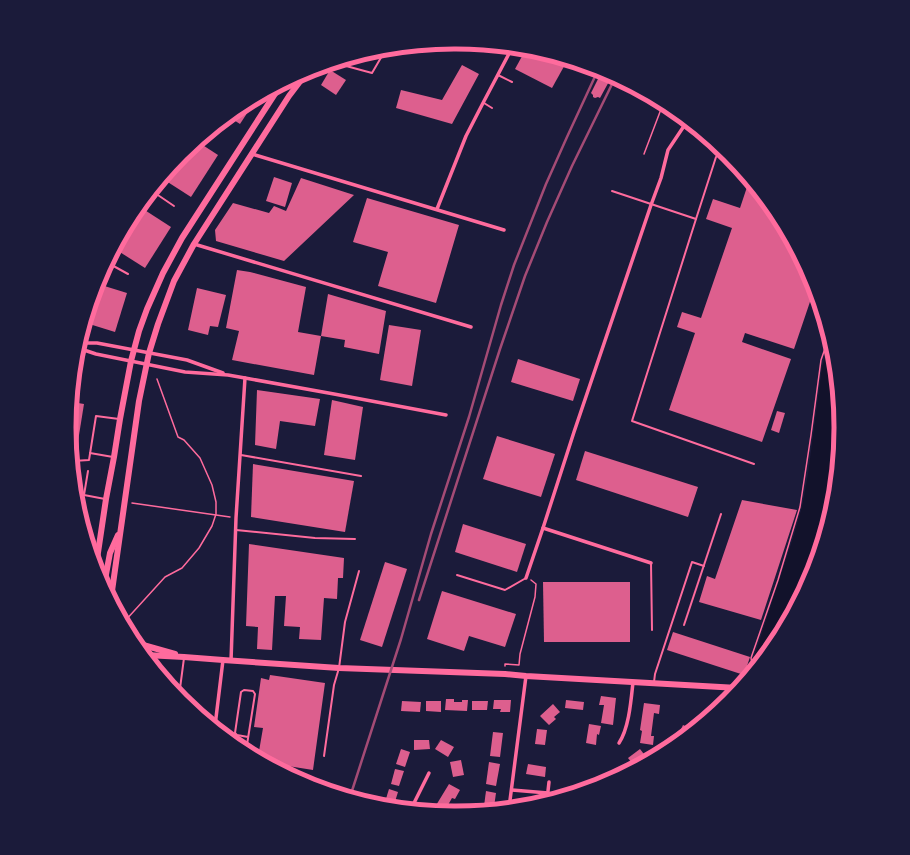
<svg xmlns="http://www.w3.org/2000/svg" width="910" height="855" font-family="Cabin,sans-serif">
<rect width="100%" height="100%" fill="#1b1b3a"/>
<!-- water -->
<path fill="#12122b" d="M830 342 833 353 840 428 835 481 827 522 815 555 805 587 775 642 755 667 754 663V657L794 535 802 507 808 474 822 367Z"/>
<!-- building -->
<g fill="#dd5f8e">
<path d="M526 49H530L567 61 552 88 515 69Z"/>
<path d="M462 65 479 74 452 124 396 108 401 90 442 100Z"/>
<path d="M330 70 346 80 336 95 321 85Z"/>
<path d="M602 71 612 76 600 98 598 97 595 98 593 97V95L591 93Z"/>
<path d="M257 98 240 124 229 117 241 107Z"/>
<path d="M198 142 218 155 191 197 163 179 183 155Z"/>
<path d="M274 177 292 183 285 207 266 201Z"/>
<path d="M301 178 354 195 284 261 216 241 215 230 233 203 269 213 274 206 286 211Z"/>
<path d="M749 181 776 214 811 280 814 290 794 349 745 333 742 342 791 359 762 442 669 410 695 333 677 327 682 312 701 318 732 228 706 219 713 199 740 208Z"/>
<path d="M367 198 459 225 436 303 378 286 388 252 353 242Z"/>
<path d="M140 207 171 227 145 268 115 249 135 213Z"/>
<path d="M237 270 250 272 306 287 298 332 321 336 314 375 232 360 239 331 226 328Z"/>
<path d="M98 284 127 293 115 332 86 323Z"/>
<path d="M197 288 226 295 218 327 210 326 208 335 188 330Z"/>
<path d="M328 294 386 311 379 354 344 347 345 340 321 336Z"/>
<path d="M389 325 421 330 412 386 380 380Z"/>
<path d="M518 359 580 379 573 401 511 382Z"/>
<path d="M257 390 320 399 315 426 280 421 276 449 255 445Z"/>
<path d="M332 400 363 407 355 460 324 455Z"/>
<path d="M72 402 84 404 75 460H73L70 427Z"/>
<path d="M777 411 785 413 779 433 771 430Z"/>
<path d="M497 436 555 454 541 497 483 479Z"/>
<path d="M585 451 698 487 688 517 576 480Z"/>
<path d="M253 464 354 481 345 532 251 517Z"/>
<path d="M742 500 797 510 761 620 699 602 707 576 715 579Z"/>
<path d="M463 524 526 544 517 572 455 552Z"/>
<path d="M249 544 344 558 343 578H338L337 599 324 598 321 640 299 639 300 627 284 626 286 596H275L272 650 257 649 258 627 246 626Z"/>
<path d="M385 562 407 569 382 647 360 640Z"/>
<path d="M543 582H630V642H544Z"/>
<path d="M442 591 516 614 505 647 469 636 464 651 427 639Z"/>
<path d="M673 632 750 657 744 675 667 650Z"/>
<path d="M270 675 325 683 313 770 269 763 258 757 263 728 254 727 261 678 269 680Z"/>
<path d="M601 696 616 698 613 725 601 723 604 705H599Z"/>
<path d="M446 699H454V702H462V700H468L467 711 445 710Z"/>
<path d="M494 700H511L510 712H500L501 709H493Z"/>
<path d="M566 700 584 702 583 710 565 708Z"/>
<path d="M402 701 421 702 420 712 401 711Z"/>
<path d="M426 701H441V712L426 711Z"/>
<path d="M472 701H488L487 710H472Z"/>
<path d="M644 703 660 705 659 714 654 713 651 736H654L653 745 640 743 642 731 640 730Z"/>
<path d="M553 704 560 712 554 717 556 719 549 725 540 716Z"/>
<path d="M589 724 601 726 599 735 597 734 596 745 586 743Z"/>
<path d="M683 725 692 729 676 742H675Z"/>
<path d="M537 729 547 730 545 745 535 744Z"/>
<path d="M493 732 503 733 500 757 490 756Z"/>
<path d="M414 740H429L430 749 414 750Z"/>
<path d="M441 740 454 747 448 757 435 749Z"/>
<path d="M401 749 410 752 405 767 396 764Z"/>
<path d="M640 749 647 758 635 767 628 758Z"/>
<path d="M461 760 464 775 453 777 450 762Z"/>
<path d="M489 762 500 764 496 786 486 784Z"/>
<path d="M528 764 546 767 545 777 526 774Z"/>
<path d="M395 769 404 771 399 786 391 784Z"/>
<path d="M449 784 460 790 455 799 452 798 448 805 450 806 446 812H442L435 807Z"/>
<path d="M389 789 398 792 394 805 385 802Z"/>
<path d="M486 791 496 793 494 807 484 806Z"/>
</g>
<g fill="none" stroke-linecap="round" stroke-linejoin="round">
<!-- path -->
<g stroke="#ff6b9d" stroke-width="1.5">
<path d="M644 154 663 104"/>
<path d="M132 503 230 517"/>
<path d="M124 622 165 577 182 568 199 548 212 526 216 514V502L212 485 200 458 184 440 178 437 157 379"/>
<path d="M505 666V664L519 665 520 654 535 597 536 584 531 580"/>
<path d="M753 670 751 658 778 580 800 507 811 435 821 360 829 337"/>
</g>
<!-- service -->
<g stroke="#ff6b9d" stroke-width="2">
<path d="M335 63 372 73 386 49"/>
<path d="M498 75 512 82"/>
<path d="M484 103 492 108"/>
<path d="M152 191 174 206"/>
<path d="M612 191 696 219 716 157 724 152"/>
<path d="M696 219 632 421 754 464"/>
<path d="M108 263 128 274"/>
<path d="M90 453 113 457"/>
<path d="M241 455 361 476"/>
<path d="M73 461 89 460 96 416 119 419"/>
<path d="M88 471 84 495 105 499"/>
<path d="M76 496 84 495"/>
<path d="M236 530 315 538 355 539"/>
<path d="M651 563 652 630"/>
<path d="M457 575 505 590 526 578"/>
<path d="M684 625 721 514"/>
<path d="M654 682 655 674 692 562 704 566"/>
<path d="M179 696 184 658"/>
<path d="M246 751 255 694 253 691 244 690 241 692 235 733 237 735 248 737"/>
<path d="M324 756 334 685 339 668 345 622 359 571"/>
</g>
<!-- minor -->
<g stroke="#ff6b9d" stroke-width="3.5">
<path d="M252 154 504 230"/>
<path d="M437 209 466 136 483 103 512 48"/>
<path d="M194 244 471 327"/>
<path d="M80 343H97L187 360 223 373"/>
<path d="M78 348 96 354 185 372 228 375 245 378 236 518 231 661"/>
<path d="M245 378 334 394 446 415"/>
<path d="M543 528 651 563"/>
<path d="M526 578 543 528 574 432 651 205 661 178 668 150 684 126 688 122"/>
<path d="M215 726 223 660"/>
<path d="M619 743C629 728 631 701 633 682"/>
<path d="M512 790 548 793"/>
<path d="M547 800 549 782"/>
<path d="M509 808 526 676"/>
<path d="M411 809 429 773"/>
</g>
<!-- primary -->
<g stroke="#ff6b9d" stroke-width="6">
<path d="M136 643 175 654"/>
<path d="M146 655 184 657 223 660 339 668 505 674 526 676 738 688"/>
</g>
<!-- trunk -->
<g stroke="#ff6b9d" stroke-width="6">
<path d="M96 566 106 499 114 457 120 419 131 361 139 331 147 309 163 273 182 238 280 86"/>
<path d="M104 585 110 553 118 535"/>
<path d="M111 598 139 401 149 353 158 324 174 281 194 244 289 96 308 71"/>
</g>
<!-- rail -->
<g stroke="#a44b75" stroke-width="2.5">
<path d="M419 600 500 349 525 276 547 222 572 166 615 78"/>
<path d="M350 797 401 639 431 534 469 417 501 305 514 265 546 184 567 137 598 70"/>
</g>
</g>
<!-- crop -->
<path d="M0 0H910V855H0ZM454 49H456A378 378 0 0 1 834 427V428A378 378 0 0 1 456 806H454A378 378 0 0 1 76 428V427A378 378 0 0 1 454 49Z" fill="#1b1b3a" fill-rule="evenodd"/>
<path fill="none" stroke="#ff6b9d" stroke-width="5" d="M454 49H456A378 378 0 0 1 834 427V428A378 378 0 0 1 456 806H454A378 378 0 0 1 76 428V427A378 378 0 0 1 454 49Z"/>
</svg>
